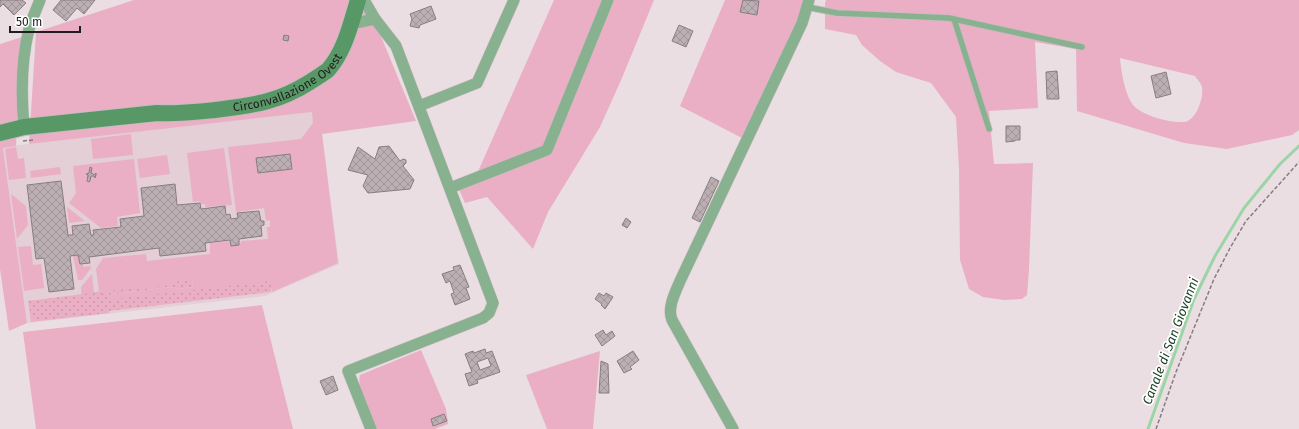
<svg xmlns="http://www.w3.org/2000/svg" width="1299" height="429" font-family="'Fira Sans',sans-serif">
<defs>
<pattern id="park-dots" width="8" height="8" patternUnits="userSpaceOnUse"><rect width="8" height="8" fill="#eaafc4"/><path d="M2 2h.1M6 6h.1" fill="none" stroke="#c896a8" stroke-width="1.8" stroke-linecap="round"/></pattern>
<pattern id="building-cross-hatch" width="8" height="8" patternUnits="userSpaceOnUse"><rect width="8" height="8" fill="#bbafb3"/><path d="M0 0l8 8M0 8l8-8" fill="none" stroke="#a0969a"/></pattern>
</defs>
<rect width="100%" height="100%" fill="#ebdee2"/>
<!-- built -->
<path fill="#e3cfd5" d="M319 110 339 264 265 296 27 323 3 147Z"/>
<!-- grass -->
<g fill="#eaafc4" fill-rule="evenodd">
<path d="M134 0H366L416 121 322 134 338 263 272 292 270 281 271 291 108 310V313L31 322 28 301 81 295V287L92 274 94 293 99 291 96 269 103 258 146 254 147 261 210 254V243L230 241V245L241 243V241L268 239 267 227H270V220L266 221 264 208 236 212 228 147 301 139 313 123 312 112 320 111 29 144 36 32ZM192 279 193 287 179 289 172 287 107 295V299L106 294 173 286Z"/>
<path d="M554 0H654L622 78 600 127 548 212 533 249 487 197 465 203 456 183 476 176Z"/>
<path d="M725 0H804L797 20 742 138 680 106Z"/>
<path d="M826 0H1299V130L1292 135 1227 149 1184 143 1077 111 1076 49 1035 42 1038 108 989 111 994 164 1033 163 1029 270 1027 295 1022 299 1004 300 983 297 969 289 960 260 959 169 956 117 931 83 896 72 880 61 862 45 856 35 825 29V4ZM1120 58 1195 76C1197 79 1201 83 1202 87 1204 98 1196 121 1184 122 1170 123 1145 116 1135 107 1125 98 1121 70 1120 58Z"/>
<path d="M22 37 16 146 3 148 27 323 9 331 0 269V44Z"/>
<path d="M131 134 133 155 93 159 91 139Z"/>
<path d="M16 147 18 159 24 158 26 178 9 180 5 149Z"/>
<path d="M224 148 232 205 205 207V204H200V201L193 202 187 153Z"/>
<path d="M167 155 170 174 140 178 137 159Z"/>
<path d="M134 159 140 213 117 217 118 226 101 228 69 203 76 193 73 166Z"/>
<path d="M60 167 61 174 31 178 30 171Z"/>
<path d="M11 194 26 206 28 225 17 239Z"/>
<path d="M67 207 85 221 69 223Z"/>
<path d="M31 246 33 265 41 264 44 288 24 291 18 247Z"/>
<path d="M78 255 79 262H83V267L91 266V268L82 280H78L73 256Z"/>
<path d="M262 305 293 429H36L23 332Z"/>
<path d="M421 350 446 409 448 424 435 429H377C372 417 356 386 360 375Z"/>
<path d="M600 351 593 429H547L526 375Z"/>
</g>
<!-- park -->
<path fill="url(#park-dots)" d="M192 279 193 287 179 289 172 287 107 295V300L271 281V292L109 311V313L31 321 29 301 106 291 172 285 179 281Z"/>
<g fill="none" stroke-linecap="round" stroke-linejoin="round">
<!-- stream -->
<path stroke="#9bd5a6" stroke-width="3" d="M1148 429 1194 299 1215 256 1244 208 1280 164 1299 146"/>
</g>
<!-- building -->
<g fill="url(#building-cross-hatch)" stroke="#887d80" fill-rule="evenodd">
<path d="M0 0H22L26 3 14 15 3 4 0 7Z"/>
<path d="M61 0H95L84 14 77 8 66 21 53 10Z"/>
<path d="M743 0 759 1 757 15 740 12Z"/>
<path d="M431 6 436 19 420 25 419 28 410 26 412 19 410 14Z"/>
<path d="M679 25 693 31 686 47 672 41Z"/>
<path d="M284 35 289 36 288 41 283 40Z"/>
<path d="M1057 71 1059 99H1047L1046 72Z"/>
<path d="M1166 72 1171 94 1156 98 1151 76Z"/>
<path d="M1006 126H1020V140H1015V141L1006 142Z"/>
<path d="M389 146 400 161 403 159 406 160V163L403 166 414 180 410 189 368 193 363 186 368 175 348 170 358 147 375 159 379 147Z"/>
<path d="M290 154 292 169 258 173 256 158Z"/>
<path d="M90 167 92 168 91 173 95 175 96 173V175L95 178 94 176H91L90 181 89 182 87 181 88 175 86 174 89 173Z"/>
<path d="M711 177 719 181 700 222 692 218Z"/>
<path d="M61 181 68 235H73L72 226 89 224 91 235H94L93 230 121 227 120 219 144 216 141 188 175 184 177 205 200 203 201 209 225 206 226 215 230 214 231 219 238 218 237 213 259 211 261 221H264V225L261 226 262 236 239 239V245L231 246 230 240 205 243 206 251 160 256 159 248 89 257 90 263 80 264 78 255 70 256 74 289 49 292 44 258 36 259 27 185Z"/>
<path d="M626 218 631 222 627 228 622 225Z"/>
<path d="M460 265 469 287 466 288 470 299 455 305 451 294 454 293 450 281 446 283 442 274 454 270 453 267Z"/>
<path d="M599 293 604 296 606 293 613 297 605 309 601 305 602 304 595 299Z"/>
<path d="M603 330 606 335 612 331 615 336 602 346 595 335Z"/>
<path d="M485 349 486 353 492 351 500 372 477 380 478 383 469 386 465 374 472 372 465 354 473 351 474 353ZM488 358 491 366 480 370 477 362Z"/>
<path d="M633 351 639 360 630 367 632 369 624 373 617 361Z"/>
<path d="M601 361 608 364 609 393H599Z"/>
<path d="M333 376 338 390 326 395 320 381Z"/>
<path d="M444 414 447 421 433 426 431 419Z"/>
</g>
<g fill="none" stroke-linecap="round" stroke-linejoin="round">
<!-- lane casing -->
<g stroke="#c7bbbf" stroke-width="7">
<g id="lane">
<path d="M807 7 837 13 949 18 1082 47"/>
<path d="M954 19 989 129"/>
</g>
</g>
<!-- street casing -->
<g stroke="#c7bbbf" stroke-width="12">
<g id="street">
<path d="M364 0 375 19 396 46 493 303 489 313 483 318 348 371 371 429"/>
<path d="M351 24 375 19"/>
<path d="M419 106 477 83 514 0"/>
<path d="M24 127C21 95 21 61 29 29 32 19 36 10 40 0"/>
<path d="M450 188 547 150 608 0"/>
<path d="M733 429 672 320C667 308 675 293 680 281L802 23 809 0"/>
</g>
</g>
<!-- secondary casing -->
<g stroke="#c7bbbf" stroke-width="18">
<g id="secondary">
<path id="s1" d="M0 133 24 127 157 113C177 114 195 112 215 110 253 105 277 103 310 82 316 78 323 74 328 70 345 51 351 23 358 0"/>
</g>
</g>
<!-- path -->
<g stroke="#867d80" stroke-width="1.5" stroke-dasharray="4 2" stroke-linecap="butt">
<path d="M23 141 33 140"/>
<path d="M1156 429 1176 372 1214 279 1230 248 1246 221 1299 162"/>
</g>
<!-- lane -->
<use href="#lane" stroke="#87b18f" stroke-width="5.5"/>
<!-- street -->
<use href="#street" stroke="#87b18f" stroke-width="11"/>
<!-- secondary -->
<use href="#secondary" stroke="#579866" stroke-width="16"/>
</g>
<g text-anchor="middle" stroke-width="3.5" stroke-linejoin="round" paint-order="stroke">
<!-- street labels -->
<g font-size="12" fill="#211c1e" stroke="#fff">
<text dy="4" stroke="none"><textPath href="#s1" startOffset="296">Circonvallazione Ovest</textPath></text>
</g>
<!-- water labels -->
<g font-size="13" font-style="italic" fill="#153f20" stroke="#fff">
<text transform="translate(1170 341) rotate(-69)" y="5">Canale di San Giovanni</text>
</g>
</g>
<!-- scale -->
<path d="M10 26v6h70v-6" fill="none" stroke="#211c1e" stroke-width="2"/>
<text x="16" y="26" font-size="12" fill="#211c1e" stroke="#ffffff" stroke-width="3" paint-order="stroke">50 m</text>
</svg>
